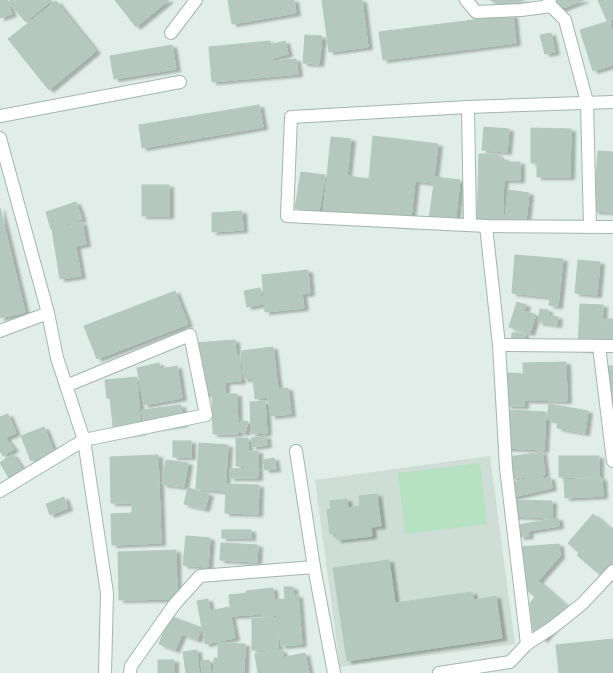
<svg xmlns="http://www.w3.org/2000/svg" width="613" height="673" font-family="'IBM Plex Sans',sans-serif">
<defs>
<filter id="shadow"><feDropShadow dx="4.5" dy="2.5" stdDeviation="1" flood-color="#0004"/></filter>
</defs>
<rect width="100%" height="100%" fill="#e0ede8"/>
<!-- built -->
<path fill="#ceddd6" d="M490 456 515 644 340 667 315 480Z"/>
<!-- green -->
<path fill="#b6e1c2" d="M480 463 487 524 405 534 398 473Z"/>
<!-- building -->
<g fill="#b5c8c0" stroke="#b2c8bf" filter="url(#shadow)">
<path d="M0 0H7L12 14 0 18Z"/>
<path d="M11 0H52L26 22 8 2Z"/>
<path d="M115 0H169L136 27Z"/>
<path d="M228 0H294L296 13 232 24Z"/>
<path d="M322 0H362L368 47 329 52Z"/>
<path d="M490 0H524L502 6Z"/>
<path d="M545 0H584L550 13Z"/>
<path d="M598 0H613V19L607 21Z"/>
<path d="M56 1 96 51 49 90 8 39Z"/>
<path d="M513 15 516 43 383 60 379 32Z"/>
<path d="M609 21 611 29H613V65L593 71 580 30Z"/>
<circle cx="55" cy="45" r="12"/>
<path d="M551 33 555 52 545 54 540 35Z"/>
<path d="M305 35 322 36 319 64 303 63Z"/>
<path d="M270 41 272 61 296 59 298 74 212 82 209 47Z"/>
<path d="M285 41 288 54 273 58 270 45Z"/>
<path d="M172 45 176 69 114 79 110 56Z"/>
<path d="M259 105 263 127 142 148 139 125Z"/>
<path d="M484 127 509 129 507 152 482 150Z"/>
<path d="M531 128 571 129 570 177H537V163H531Z"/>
<path d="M373 136 438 144 434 177 460 180 455 223 429 220 434 183 415 181 410 226 323 216 331 137 351 139 347 176 369 179Z"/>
<path d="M598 151 613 152V212L594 211Z"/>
<path d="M479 154H497V158H504L503 220H477Z"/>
<path d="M503 162H520V180H502Z"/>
<path d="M301 172 325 175 319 211 295 208Z"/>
<rect x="142" y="185" width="27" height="31"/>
<path d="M508 190 529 193 526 221 505 219Z"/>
<path d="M76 202 82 219 51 229 46 212Z"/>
<path d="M0 208 25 312 0 318Z"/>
<path d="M242 211 243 230 212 232V213Z"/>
<path d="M82 222 86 244 75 246 71 224Z"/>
<path d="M72 225 81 276 60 279 52 229Z"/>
<path d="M515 255 563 259 558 306 549 305 550 297 512 293Z"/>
<path d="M578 260 600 262 597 295 575 293Z"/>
<path d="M308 270 310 293 302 294 304 308 265 312 262 275Z"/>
<path d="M260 288 263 304 247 307 244 291Z"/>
<path d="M175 291 188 324 97 359 84 326Z"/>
<path d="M517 302 526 305 524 311 536 315 530 333 509 327Z"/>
<path d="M580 304 603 305 601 350 578 349Z"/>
<path d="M540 309 548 310V315L558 317 557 325 538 322Z"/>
<rect x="604" y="319" width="9" height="23"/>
<path d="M512 333H524L523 347 511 346Z"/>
<path d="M235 340 236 356H240L241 381 225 382V393L197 394 194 343Z"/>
<path d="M273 347 278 389 288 388 291 414 271 416 268 397 255 399 253 378 244 379 241 351Z"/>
<path d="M566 362 567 401 524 400 523 363Z"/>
<path d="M159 363 160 369 177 366 182 398 144 405 137 368Z"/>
<path d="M604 366H613V408H602Z"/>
<path d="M507 373 524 374V406H507Z"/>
<path d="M137 377 141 432 114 435 110 398H107L105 380Z"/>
<path d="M212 394H237L238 434H213Z"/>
<path d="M265 401 267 433 251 434 250 402Z"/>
<path d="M549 404 588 411 585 433 557 428 558 421 547 419Z"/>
<path d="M181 405 183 424 144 429 142 410Z"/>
<path d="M508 410 546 412 544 450 505 448Z"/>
<path d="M8 414 16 433 0 440V417Z"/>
<path d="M241 420 248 422 245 433 238 431Z"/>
<path d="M44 427 54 452 31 461 21 436Z"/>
<path d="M4 436 14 449 3 456 0 451V439Z"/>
<path d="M266 436 267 445 252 447 251 438Z"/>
<path d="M236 438H248V451H258V467L236 466Z"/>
<rect x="173" y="441" width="18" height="16"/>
<path d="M199 443 228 445 225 491 196 489Z"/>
<path d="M542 452 545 474 512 479 508 457Z"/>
<path d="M12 454 22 469 9 478 0 463Z"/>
<path d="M158 455 161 543 112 545 111 514 132 513V503H111L110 457Z"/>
<rect x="559" y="456" width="40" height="21"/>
<path d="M274 458 276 469 265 470 263 460Z"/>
<path d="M166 460 188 463 184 487 162 484Z"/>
<path d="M258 468V478H230V469Z"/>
<path d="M542 475 543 479 550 477 552 488 508 498 505 484Z"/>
<path d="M602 478 603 496 565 498 564 480Z"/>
<path d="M226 484 259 485 258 514 225 513Z"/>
<path d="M188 488 209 494 205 509 184 504Z"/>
<path d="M377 494 381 526 371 527 372 536 337 540 336 533 330 534 327 510 331 509 330 501 347 499 348 508 360 506 359 496Z"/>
<path d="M64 497 68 508 50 515 46 504Z"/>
<path d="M512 500 552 501V518L512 516Z"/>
<path d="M593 514 613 531V571L606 580 577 555 579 553 568 543Z"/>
<path d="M558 518 559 526 528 531 529 536 520 537 518 525Z"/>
<rect x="222" y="530" width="29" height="8"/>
<path d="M186 536 210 538 208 567 183 565Z"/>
<path d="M221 543 258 545 257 562 220 560Z"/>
<path d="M559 544 560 556 538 581 570 609 543 640 533 631 530 603 535 597 522 586 519 547Z"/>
<path d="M176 550 177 599 119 600 118 552Z"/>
<path d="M389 560 395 603 472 592 474 600 496 596 502 638 347 661 333 568Z"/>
<path d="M284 587H293L294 596 298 595 302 644 281 646 278 615 262 617V614L231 616 229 595 247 593 246 591 273 588 274 600 285 599Z"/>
<path d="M208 599 210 611 229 607 235 638 205 644 197 601Z"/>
<path d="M170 616 202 628 197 640 182 634 175 650 159 644Z"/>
<rect x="252" y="618" width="26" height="32"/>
<path d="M613 639V673H559L556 645Z"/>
<path d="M218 643 245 644 244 673H214V658H218Z"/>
<path d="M197 650 199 673H186L183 652Z"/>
<path d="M282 650 286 673H258L255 654Z"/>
<path d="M305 653 309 673H288L285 657Z"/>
<rect x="158" y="660" width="16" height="13"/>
<path d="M209 660 211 673H202L201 661Z"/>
</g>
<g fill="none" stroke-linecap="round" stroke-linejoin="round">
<!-- minor casing -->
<g stroke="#a2b6af" stroke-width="14">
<g id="minor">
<path d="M466 0 476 12 521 10 551 6"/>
<path d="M549 0 551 6 565 20 587 102 590 227"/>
<path d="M171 33 196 0"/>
<path d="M613 102 468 107 291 117 287 216 486 226 613 227"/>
<path d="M468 107 470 225"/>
<path d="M0 116 180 82"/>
<path d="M486 226 499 345 506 468 527 644"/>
<path d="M0 331 48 313"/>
<path d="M499 345 613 346"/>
<path d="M599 346 613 461"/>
<path d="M296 451 314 567 334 673"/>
<path d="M0 491 84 440 206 415 190 335 66 386"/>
<path d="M130 673 131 666 174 605 200 576 314 567"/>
<path d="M439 673 510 662 527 644 553 627 582 604 613 571"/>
</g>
</g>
<!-- tertiary casing -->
<g stroke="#a2b6af" stroke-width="14">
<path id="tertiary" d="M0 138 48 313 57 358 84 440 107 593 105 673"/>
</g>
<!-- minor -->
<use href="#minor" stroke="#fff" stroke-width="12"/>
<!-- tertiary -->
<use href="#tertiary" stroke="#fff" stroke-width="12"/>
</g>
</svg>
